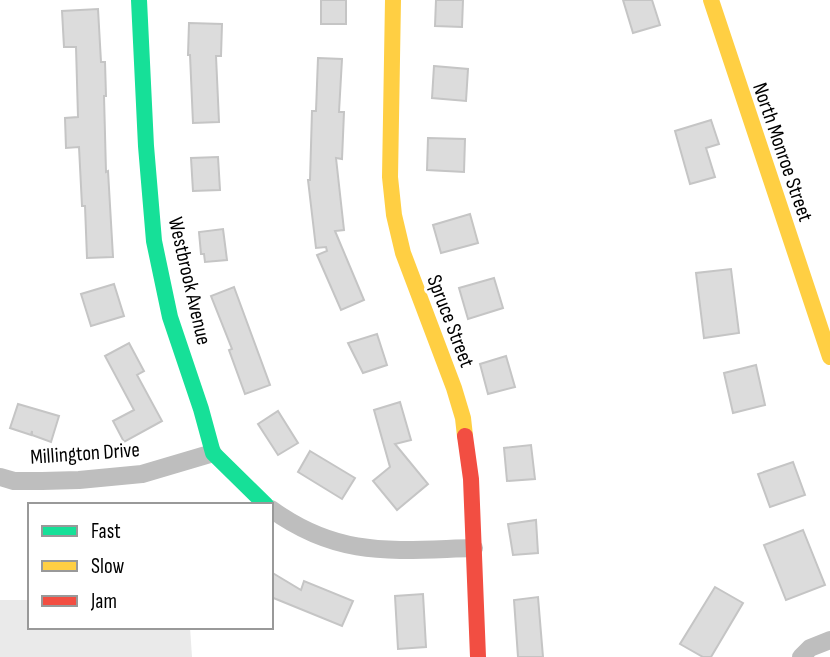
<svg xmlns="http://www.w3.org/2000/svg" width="830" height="657" font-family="'Sofia Sans Condensed',sans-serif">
<rect width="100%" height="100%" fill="#fff"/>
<!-- green -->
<path fill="#eaeaea" d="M0 600H30V627H190L192 657H0Z"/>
<!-- building -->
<g fill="#dcdcdc" stroke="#c5c5c5" stroke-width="2">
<rect x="321" y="0" width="25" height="24"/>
<path d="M436 0H463L462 27 435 26Z"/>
<path d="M623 0H652L660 25 633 33Z"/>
<path d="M98 9 101 62H105L106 96H104L106 172 108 171 113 257 87 258 85 206H82L79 147 66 148 65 118 78 117 76 47H64L62 11Z"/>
<path d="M189 23 222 24 221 56H216L219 122 193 123 190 55H188Z"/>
<path d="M318 58 342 59 339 112H344L342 159 336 158 344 230 335 231 364 300 341 310 317 255 327 251 326 247 316 248 308 180H310L312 111H316Z"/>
<path d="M434 66 468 69 466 101 432 98Z"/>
<path d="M711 120 719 144 706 148 715 177 690 184 675 131Z"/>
<path d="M428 138 465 139 464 172 427 170Z"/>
<path d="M218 157 220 190 193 191 191 158Z"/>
<path d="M470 214 478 243 441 253 433 225Z"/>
<path d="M223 229 227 260 205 262 204 254H201L199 232Z"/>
<path d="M731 269 739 333 704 338 696 273Z"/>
<path d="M494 278 503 308 468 319 459 288Z"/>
<path d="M114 284 124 316 91 326 81 294Z"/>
<path d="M234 287 270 385 245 394 229 350 232 349 211 296Z"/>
<path d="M377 334 387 365 363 373 348 343Z"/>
<path d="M129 343 144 371 137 375 162 421 124 442 113 421 134 410 105 356Z"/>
<path d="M506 356 515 387 488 394 480 364Z"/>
<path d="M756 365 765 405 733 413 724 373Z"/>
<path d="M400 402 411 440 395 444 428 484 397 510 373 481 390 467 374 410Z"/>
<path d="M18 404 59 416 51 442 32 435V431L31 435 10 428Z"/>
<path d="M278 411 298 443 278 455 258 424Z"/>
<path d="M531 445 535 479 507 481 504 448Z"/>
<path d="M310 451 355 478 342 499 298 472Z"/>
<path d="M793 462 805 495 770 507 758 474Z"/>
<path d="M536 520 538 553 513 555 508 524Z"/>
<path d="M803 530 825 585 786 600 764 545Z"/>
<path d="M271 572 301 590 304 581 353 601 342 626 271 597Z"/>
<path d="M715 587 743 603 711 657H703L680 644Z"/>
<path d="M423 594 426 647 398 649 395 596Z"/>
<path d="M538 597 543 657H518L514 600Z"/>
</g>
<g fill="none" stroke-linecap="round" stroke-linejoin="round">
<!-- street -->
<g stroke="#bebebe" stroke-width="18">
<path d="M0 477 14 481H42L79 480 142 474 213 453"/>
<path d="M271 509C340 559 394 550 474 548"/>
<path d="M801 657 810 648 830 640"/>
</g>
<!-- fast -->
<path stroke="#16e098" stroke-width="16" d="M139 0 146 146 154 241 170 317 201 409 213 453 266 505"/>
<!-- slow -->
<g stroke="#ffcf43" stroke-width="16">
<path d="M393 0 390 177 394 215 403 253 454 388 463 418 465 436"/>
<path d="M711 0 830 357"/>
</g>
<!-- jam -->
<path stroke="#f24e42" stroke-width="16" d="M465 436 471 479 478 657"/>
</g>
<g text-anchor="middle" stroke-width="6" stroke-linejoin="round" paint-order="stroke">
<!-- street labels -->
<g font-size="21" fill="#000" stroke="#fff">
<text transform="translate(783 152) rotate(71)" y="7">North Monroe Street</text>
<text transform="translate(190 281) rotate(77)" y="7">Westbrook Avenue</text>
<text transform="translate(451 321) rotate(69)" y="7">Spruce Street</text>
<text transform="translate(85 453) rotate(-4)" y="7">Millington Drive</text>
</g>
</g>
<!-- legend -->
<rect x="28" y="503" width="245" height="126" fill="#ffffff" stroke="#999999" stroke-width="2"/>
<rect x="42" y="526" width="35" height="10" fill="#16e098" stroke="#999999" stroke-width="2"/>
<text x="91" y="538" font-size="21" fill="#000000">Fast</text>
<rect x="42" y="561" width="35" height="10" fill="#ffcf43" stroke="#999999" stroke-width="2"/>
<text x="91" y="573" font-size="21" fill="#000000">Slow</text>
<rect x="42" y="596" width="35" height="10" fill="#f24e42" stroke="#999999" stroke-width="2"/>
<text x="91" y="608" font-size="21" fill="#000000">Jam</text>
</svg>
